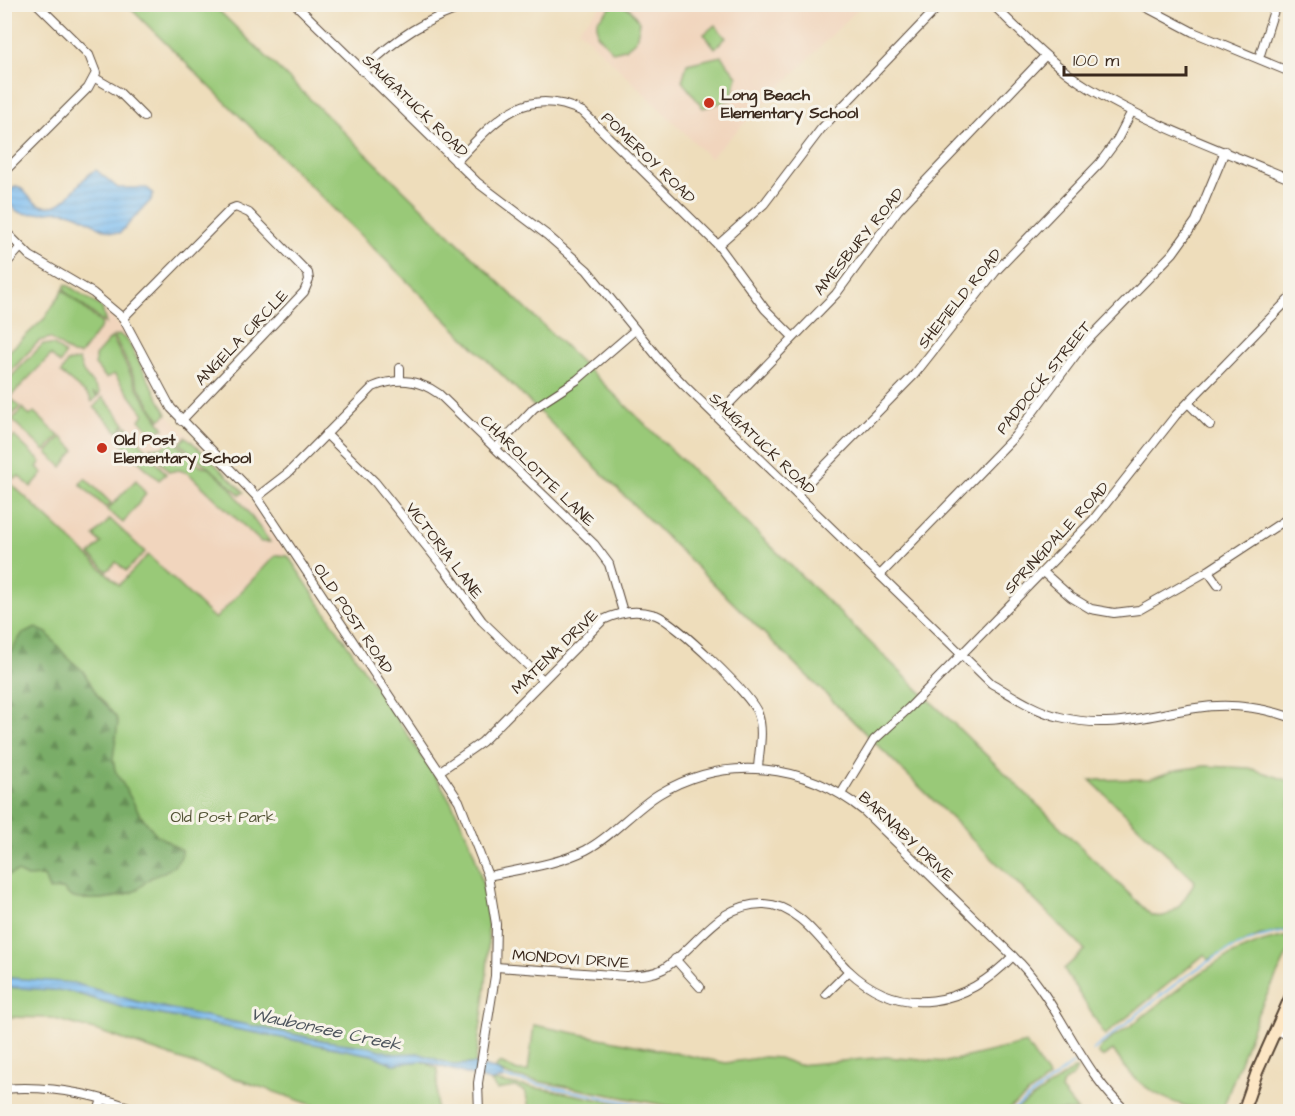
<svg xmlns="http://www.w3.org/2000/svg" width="1295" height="1116" font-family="'Architects Daughter',sans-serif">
<defs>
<pattern id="forest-firs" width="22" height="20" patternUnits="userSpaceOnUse" patternTransform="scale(1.5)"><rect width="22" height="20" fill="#7aad68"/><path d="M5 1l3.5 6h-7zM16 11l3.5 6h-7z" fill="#658d55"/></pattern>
<pattern id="water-rules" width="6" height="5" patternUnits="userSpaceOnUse" patternTransform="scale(1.5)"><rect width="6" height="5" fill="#7dbef2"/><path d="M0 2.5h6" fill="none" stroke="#6da3cf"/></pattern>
</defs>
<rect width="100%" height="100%" fill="#f7f3e8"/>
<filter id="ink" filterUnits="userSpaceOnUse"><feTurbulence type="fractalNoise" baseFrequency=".0167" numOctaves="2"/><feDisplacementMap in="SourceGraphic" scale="12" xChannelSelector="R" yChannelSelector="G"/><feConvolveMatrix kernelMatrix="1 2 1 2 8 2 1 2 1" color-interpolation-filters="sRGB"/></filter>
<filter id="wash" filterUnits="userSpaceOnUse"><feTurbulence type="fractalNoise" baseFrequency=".008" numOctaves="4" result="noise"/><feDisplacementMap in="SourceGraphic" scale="24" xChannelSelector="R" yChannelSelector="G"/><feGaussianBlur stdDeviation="1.35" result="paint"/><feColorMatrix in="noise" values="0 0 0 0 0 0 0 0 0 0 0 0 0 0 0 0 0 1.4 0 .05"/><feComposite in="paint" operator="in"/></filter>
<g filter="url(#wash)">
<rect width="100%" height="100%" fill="#edb"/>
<!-- built -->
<g fill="#f1d5bd">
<path d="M602 5H862L710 158 578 29Z"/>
<path d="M66 284 110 315 122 330 169 416 245 493 288 556 273 558 215 619 148 555 119 585 5 477 4 355 45 318Z"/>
</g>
<!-- green -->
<g fill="#99c978" stroke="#6a7a4b" stroke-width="1.5">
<path d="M614 4 630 9 640 23 636 40 625 49 613 52 597 34V21Z"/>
<path d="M127 5H213L1151 915C1173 923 1186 897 1195 881L1090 780 1150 779 1176 770 1205 766 1249 768 1290 781V930L1260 935 1208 960 1205 954 1105 1035 1064 969 1085 950Z"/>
<path d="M715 25 726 38 715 48 704 34Z"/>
<path d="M721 56 737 76 731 100 703 108 682 81 687 64Z"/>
<path d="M66 284 102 308 106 324 67 293 64 288Z"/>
<path d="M63 290 102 324 100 328 80 355 72 354 50 338 39 341 5 377V355L45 318Z"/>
<path d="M120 335 127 340 167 414 160 420 141 391 114 336Z"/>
<path d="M112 337 139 391 164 429 151 432 140 420 144 414 114 374 106 378 95 365V356Z"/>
<path d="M43 344 54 345 65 354 60 364 51 355 10 397 20 407 10 417 5 412V383Z"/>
<path d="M79 360 83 372 100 393 98 396 93 393 97 397 92 402 90 397 61 373 67 362Z"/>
<path d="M103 397 125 424 118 432 94 407Z"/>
<path d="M23 408 30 416 34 412 59 436 45 451 12 420Z"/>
<path d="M127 426 166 474 159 480 124 448 119 433Z"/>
<path d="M14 436 41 462 37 467 43 473 31 487 19 476 15 479 5 469V447Z"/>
<path d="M61 437 75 450 62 467 47 453Z"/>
<path d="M186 437 191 441 244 492 240 495C221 475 199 462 180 443Z"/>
<path d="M174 440 198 464 210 469 229 486 270 542H261L188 473 179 470 169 472 150 448 163 447Z"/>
<path d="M4 477 119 585 148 555 215 619 273 558 277 555 288 556 441 785C503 886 492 953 475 1064L453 1065 424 1057 394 1054 325 1041 138 1002 76 984 5 979Z"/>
<path d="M85 478 111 503 106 508 80 484Z"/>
<path d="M136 480 146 494 123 523 107 510Z"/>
<path d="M110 519 145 552 126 571 116 562 107 571 90 555 101 543 94 536Z"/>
<path d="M1290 936V949L1258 1013 1222 1111C1192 1112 1154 1098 1133 1076 1125 1068 1119 1059 1113 1050L1102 1057 1098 1053C1102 1042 1122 1032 1132 1025 1180 988 1228 944 1290 936Z"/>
<path d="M4 987 68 991 125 1008 372 1055 394 1064 422 1061 438 1069 436 1111H330L98 1031 51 1018 5 1017Z"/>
<path d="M534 1025 726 1063 764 1057 779 1058 798 1065 886 1057 946 1062 1026 1043 1049 1078 1006 1111 701 1112 510 1076 494 1069 500 1063 518 1071H528Z"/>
<path d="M1074 1069H1077L1073 1076 1063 1083 1061 1090 1078 1111H1014Z"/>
<path d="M490 1081 556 1091 656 1111H530L525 1091 515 1087 497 1090Z"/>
</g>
<!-- forest -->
<path fill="url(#forest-firs)" stroke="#5a6c43" stroke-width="1.5" d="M36 628 47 633 66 656 83 671 98 696 116 717 118 723 113 759 115 770 141 816 157 835 181 850 182 854C175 871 163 871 149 879 144 883 140 888 135 891 118 899 96 900 78 899L71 897 63 889 49 890 44 876 27 877 17 872 5 876V660L22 634Z"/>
<!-- water -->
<g fill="url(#water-rules)" stroke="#5c7488" stroke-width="1.5">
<path d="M96 170 118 188H147L153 193 151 200 120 233C103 234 86 215 68 212 42 207 19 227 6 197L8 191 17 186C26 190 30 201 38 204 66 217 77 177 96 170Z"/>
<path d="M11 978 73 983 138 1002 325 1041 370 1047 394 1054 418 1053 453 1065 475 1064 494 1069 503 1074 502 1079 490 1081 422 1061 394 1064 372 1055 125 1008 68 991 5 987 4 979Z"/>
</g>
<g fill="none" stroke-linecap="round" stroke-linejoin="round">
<!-- stream -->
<g stroke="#7dbef2" stroke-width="2">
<path d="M1093 1050C1150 1007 1216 938 1290 931"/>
<path d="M502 1077 676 1112"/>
<path d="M1010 1112 1075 1062"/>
</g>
</g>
</g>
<g filter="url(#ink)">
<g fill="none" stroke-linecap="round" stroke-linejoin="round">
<!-- street casing -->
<g stroke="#564536" stroke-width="10">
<g id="street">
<path d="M295 4 478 183 547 235 587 270 661 361 684 385 991 683C1013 696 1035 711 1060 717 1111 730 1147 715 1196 708 1228 703 1260 707 1290 717"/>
<path d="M992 4C1023 34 1053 66 1089 88 1152 126 1224 151 1290 179"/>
<path d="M1140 4 1193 32 1290 72"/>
<path d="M4 6 6 4"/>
<path d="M1259 58 1276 4"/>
<path d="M362 71C397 37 425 19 472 4"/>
<path d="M95 78 119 92 144 117"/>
<path d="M456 162C494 122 524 83 583 112L718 245 765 309 793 337"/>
<path d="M4 172 88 88 96 73 89 55 37 4"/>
<path d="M4 230 30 256 93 293 123 318 171 408 257 497 459 801 488 876 496 924 495 976 478 1083 479 1112"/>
<path d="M718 245 764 204 821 129 941 4"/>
<path d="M4 266 20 248"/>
<path d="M123 318 231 209 236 207 249 213 308 273 309 280 304 292 181 421"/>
<path d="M400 368V380"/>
<path d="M1188 403 1210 425"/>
<path d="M717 416 836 294 898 210 1045 56"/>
<path d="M326 434 375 482 447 572 482 621 543 680"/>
<path d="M496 448 534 408 577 380 635 330"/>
<path d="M797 494 914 375 996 271 1100 163 1117 140 1132 111"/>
<path d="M257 497 288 473 373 387C397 377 418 379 439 394L594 544 609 564 623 612"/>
<path d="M1208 571 1218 585"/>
<path d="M1043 572 1071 597 1091 609 1114 613 1139 610 1208 571 1290 517"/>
<path d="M880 575 1015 436 1083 345 1173 253 1196 221 1225 151"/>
<path d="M440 771 482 742 603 620C621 611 638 609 656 615 675 622 752 695 758 714 764 731 759 751 758 768"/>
<path d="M841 794 874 740 910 707 1093 520 1176 415 1290 298"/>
<path d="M488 876C520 869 556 865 586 850 613 836 633 810 659 794 725 754 805 763 864 811L1020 963C1061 1007 1083 1075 1128 1112"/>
<path d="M675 959 700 987"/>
<path d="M496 967 627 976C639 975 652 975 663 969 698 947 717 903 764 904 801 905 824 947 848 970 902 1021 966 1005 1013 956"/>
<path d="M826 994 849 971"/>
<path d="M1276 1030 1290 1036"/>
<path d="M4 1089C51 1085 98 1095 142 1112"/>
<path d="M98 1112 102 1099"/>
</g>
</g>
<!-- secondary casing -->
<g stroke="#564536" stroke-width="14">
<path id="secondary" d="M1243 1112 1257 1072 1290 998"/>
</g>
<!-- street -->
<use href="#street" stroke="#fff" stroke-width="8"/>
<!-- secondary -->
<use href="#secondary" stroke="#fce6c4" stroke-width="10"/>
</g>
</g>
<!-- markers -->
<g fill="#c8321e" stroke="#f7f3e8" stroke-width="2">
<circle cx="709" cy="103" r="6"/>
<circle cx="102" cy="448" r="6"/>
</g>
<g text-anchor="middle" stroke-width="6" stroke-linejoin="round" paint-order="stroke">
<!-- poi labels -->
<g font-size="16" font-weight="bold" fill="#3b2a1e" stroke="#f7f3e8" text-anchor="start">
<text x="721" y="100">Long Beach<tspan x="721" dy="18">Elementary School</tspan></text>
<text x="114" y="445">Old Post<tspan x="114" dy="18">Elementary School</tspan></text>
</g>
<!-- street labels -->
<g font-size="16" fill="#3b2a1e" stroke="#f7f3e8">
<text transform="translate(416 105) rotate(44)" y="6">SAUGATUCK ROAD</text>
<text transform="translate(649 157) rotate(44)" y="6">POMEROY ROAD</text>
<text transform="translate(858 241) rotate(-51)" y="6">AMESBURY ROAD</text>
<text transform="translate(959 298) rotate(-51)" y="6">SHEFIELD ROAD</text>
<text transform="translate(241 337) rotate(-46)" y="6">ANGELA CIRCLE</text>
<text transform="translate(1043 377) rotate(-51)" y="6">PADDOCK STREET</text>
<text transform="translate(763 443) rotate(44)" y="6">SAUGATUCK ROAD</text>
<text transform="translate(538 470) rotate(44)" y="6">CHAROLOTTE LANE</text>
<text transform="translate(1056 537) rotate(-47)" y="6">SPRINGDALE ROAD</text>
<text transform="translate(445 550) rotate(53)" y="6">VICTORIA LANE</text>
<text transform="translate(354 618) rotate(56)" y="6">OLD POST ROAD</text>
<text transform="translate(554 651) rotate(-44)" y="6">MATENA DRIVE</text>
<text transform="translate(907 836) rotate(43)" y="6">BARNABY DRIVE</text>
<text transform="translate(571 958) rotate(4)" y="6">MONDOVI DRIVE</text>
</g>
<!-- park labels -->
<g font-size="16" fill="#525234" stroke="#f7f3e8">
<text x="223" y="822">Old Post Park</text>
</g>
<!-- water labels -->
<g font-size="18" font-style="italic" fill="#4f565e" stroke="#f7f3e8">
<text transform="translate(326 1029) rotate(12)" y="6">Waubonsee Creek</text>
</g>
</g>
<!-- margin -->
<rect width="1295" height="1116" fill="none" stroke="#f7f3e8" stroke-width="24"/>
<!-- scale -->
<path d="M1064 66v9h122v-9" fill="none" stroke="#3b2a1e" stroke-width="3"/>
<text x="1073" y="66" font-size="18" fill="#3b2a1e" stroke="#f7f3e8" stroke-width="4.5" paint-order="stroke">100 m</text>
</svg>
